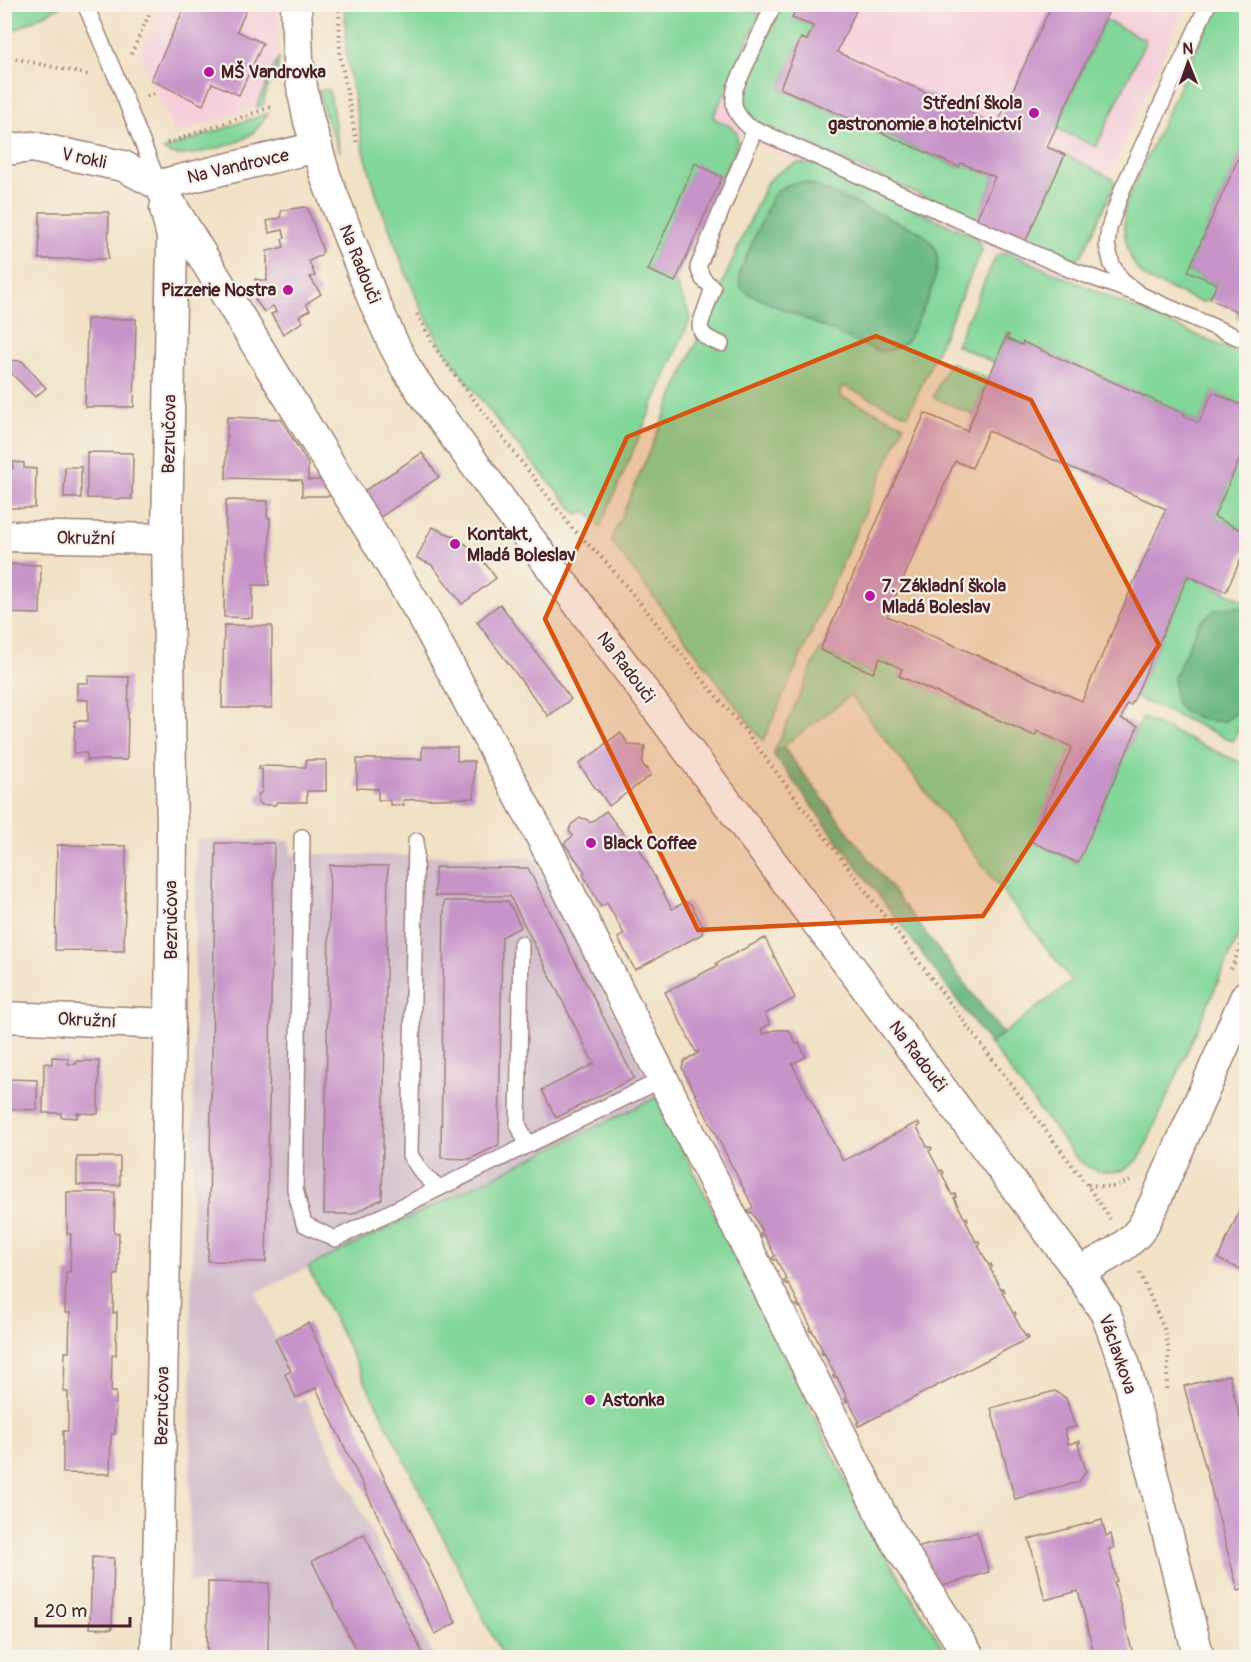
<svg xmlns="http://www.w3.org/2000/svg" width="1251" height="1662" font-family="Pangolin,sans-serif">
<rect width="100%" height="100%" fill="#f7f3e8"/>
<filter id="ink" filterUnits="userSpaceOnUse"><feTurbulence type="fractalNoise" baseFrequency=".0167" numOctaves="2"/><feDisplacementMap in="SourceGraphic" scale="12" xChannelSelector="R" yChannelSelector="G"/><feConvolveMatrix kernelMatrix="1 2 1 2 8 2 1 2 1" color-interpolation-filters="sRGB"/></filter>
<filter id="wash" filterUnits="userSpaceOnUse"><feTurbulence type="fractalNoise" baseFrequency=".008" numOctaves="4" result="noise"/><feDisplacementMap in="SourceGraphic" scale="24" xChannelSelector="R" yChannelSelector="G"/><feGaussianBlur stdDeviation="1.35" result="paint"/><feColorMatrix in="noise" values="0 0 0 0 0 0 0 0 0 0 0 0 0 0 0 0 0 1.4 0 .05"/><feComposite in="paint" operator="in"/></filter>
<g filter="url(#wash)">
<rect width="100%" height="100%" fill="#f1e1c5"/>
<!-- built -->
<g fill="#f5cfda">
<path d="M163 5H278L279 57 256 107 175 135 139 55Z"/>
<path d="M752 5H1186L1061 281 700 119Z"/>
</g>
<!-- industrial -->
<path fill="#d1bdcb" d="M196 839 290 841 291 854 533 857 657 1097 256 1293 275 1338 274 1339 289 1369 282 1373 298 1403 305 1399 434 1657H207L208 1582H189Z"/>
<!-- green -->
<g fill="#83d79a" stroke="#667b62" stroke-width="1.5">
<path d="M5 4H63V5L5 35Z"/>
<path d="M739 4 760 14 713 118C719 121 728 124 734 129 745 139 727 166 722 177L696 164 648 270 675 282 691 317 600 527 586 510 578 515 507 433 466 380 438 340 419 303 405 270 377 196 363 147 346 54 345 5Z"/>
<path d="M782 5H798L793 18 813 26 807 40 801 39 780 88 958 167 961 163 995 177 976 220 755 121C741 109 741 102 745 85Z"/>
<path d="M1217 5H1246V141L1188 271 1217 284C1213 293 1212 303 1200 302 1189 297 1177 292 1166 287 1160 285 1153 283 1149 280 1126 265 1123 231 1124 207Z"/>
<path d="M1105 20 1146 40 1096 147 1056 128Z"/>
<path d="M279 57 276 83 269 82 263 105 256 107Z"/>
<path d="M329 89 340 152 326 118 318 91Z"/>
<path d="M268 113C262 123 256 132 245 138 233 145 195 155 181 155 174 155 168 153 163 150Z"/>
<path d="M1065 155 1113 179 1115 184 1082 255 1075 259H1068L1025 242Z"/>
<path d="M797 163 814 164 973 236 978 241 982 250 908 415 843 386 840 396 904 425 763 741 611 541 698 338 708 330V316L767 182C776 173 785 168 797 163Z"/>
<path d="M1007 252 1246 357V407L1213 392 1199 423 1184 416 1185 414 1023 342 1022 345 1007 339 1009 335 1007 334 995 363 956 345 996 256Z"/>
<path d="M1245 295 1246 296V323L1238 318 1237 313Z"/>
<path d="M949 362 988 379 973 415 933 397Z"/>
<path d="M1246 445V532L1214 517Z"/>
<path d="M1188 576 1246 601V714L1233 741 1135 697Z"/>
<path d="M820 650 873 673 880 658 902 669 899 676 1035 736 1037 731 1072 747 1031 841 1077 863 1142 718 1246 765V918L1143 1152C1126 1178 1099 1178 1077 1159L990 1044 1072 981 851 695 773 754Z"/>
<path d="M657 1097 871 1532 949 1657H503L308 1267Z"/>
</g>
<!-- forest -->
<g fill="#6ab882" stroke="#5a6c56" stroke-width="1.5">
<path d="M800 182 811 184 920 232C925 236 931 241 934 246 948 268 918 318 908 340 898 349 891 351 877 351L747 293C738 287 739 281 740 271L770 201C778 187 784 185 800 182Z"/>
<path d="M1238 606 1246 610V696L1239 711 1225 721H1207L1183 712 1175 701 1174 678 1199 623 1215 610Z"/>
<path d="M783 747 1003 1034 990 1044 773 754Z"/>
</g>
<g id="blocks">
<!-- building -->
<g fill="#c793c9" fill-rule="evenodd">
<path d="M186 4H249L237 31 263 43 239 95 212 83 203 105 151 80Z"/>
<path d="M798 4H859L837 52 997 125 1052 4H1112L1047 147 1065 155 1025 242 976 220 995 177 961 163 959 167 780 88 801 38 807 40 813 26 792 18Z"/>
<path d="M1246 141V296L1245 295 1238 312 1210 299 1217 284 1188 271Z"/>
<path d="M695 163 722 177 675 282 648 270Z"/>
<path d="M305 207 308 209 323 251 320 256 309 261 315 276 310 277 321 294 306 304 310 310 299 316 303 322 283 334 271 314 276 312 273 306 264 312 255 299 264 293 255 279 267 281V251L284 247 282 239 285 238 283 230 269 233 267 221 280 218 281 212 283 210Z"/>
<path d="M40 212H109L108 259H39Z"/>
<path d="M87 319H136L134 407H85Z"/>
<path d="M1007 334 1009 335 1007 339 1022 345 1023 342 1185 414 1184 416 1199 423 1213 392 1246 407V445L1214 517 1246 532V547L1226 592 1188 576 1135 697 1131 705 1127 704 1121 719 1138 726 1078 863 1030 841 1072 747 1037 731 1035 736 899 676 902 669 880 658 873 673 820 650 925 413 967 431ZM988 431 1166 509 1082 701 887 616 955 461 972 468Z"/>
<path d="M4 360 22 361 46 388 35 397 4 366Z"/>
<path d="M227 417 281 419 308 464V480H331L339 496H302V480L226 478Z"/>
<path d="M87 452 133 453 132 499 87 498Z"/>
<path d="M422 453 439 477 379 518 364 491Z"/>
<path d="M13 462 24 463V468L36 469 35 508H4V468H13Z"/>
<path d="M65 467H81V498H64Z"/>
<path d="M226 500 268 501 267 517 270 518 269 585H253L252 618 224 617Z"/>
<path d="M432 527 453 536 470 547 479 555 496 578 462 604 432 565 417 558Z"/>
<path d="M4 564 41 565 40 614 4 613Z"/>
<path d="M500 604 571 699 548 716 477 622Z"/>
<path d="M224 625 272 626V708H222Z"/>
<path d="M88 676 129 677 127 760H87V753H74L75 721H88V700L77 699V683H88Z"/>
<path d="M620 733 624 737 629 745 645 746 642 763 646 769 647 768 651 775 609 806 599 791 598 792 583 770 581 769 582 768 579 764 584 759V760L604 746 605 743V744Z"/>
<path d="M422 747H457V761H474V798L403 800 404 805H390V800H378V789L357 788V759H422Z"/>
<path d="M306 760H326V791H307V802H277L275 805H262L258 802V795L262 792V769H259V766L306 767Z"/>
<path d="M606 811 628 840 638 846 672 909 685 902 691 904 703 927 702 934 635 970 618 938 624 934 607 903 601 907 583 874 585 872 564 843 573 836 569 831 571 825 580 818 586 819 590 823Z"/>
<path d="M216 843H274L266 1262 208 1261Z"/>
<path d="M57 845 126 846 124 951 55 950Z"/>
<path d="M330 865 388 866 382 1199 353 1214H324Z"/>
<path d="M435 867 528 868 634 1078 556 1118 542 1090 594 1064 510 896H435Z"/>
<path d="M444 901H508L521 927 502 937 499 1145 470 1159 441 1158Z"/>
<path d="M765 938 795 998 765 1014 770 1024 761 1029 763 1034 775 1030H789L796 1044 799 1043 806 1057 792 1064 843 1161 914 1124 918 1123 920 1125 917 1127 928 1148 931 1147 932 1149 929 1151 940 1172 942 1170 944 1173 942 1174 952 1195 955 1194 956 1197 954 1198 965 1219 967 1217 968 1220 966 1221 976 1242 979 1241 980 1244 978 1245 989 1266 991 1264 992 1267 990 1268 1001 1289 1003 1288 1005 1291 1002 1292 1013 1313 1015 1312 1016 1314 1014 1315 1025 1336 1027 1335 1029 1338 861 1425 858 1426 857 1423 859 1421 848 1400 846 1402 845 1399 847 1398 837 1377 834 1378 833 1376 835 1375 824 1353 822 1354 821 1352 823 1351 812 1330 810 1331 809 1329 811 1327 800 1306 798 1307 796 1305 799 1304 788 1283 786 1284 784 1281 787 1280 776 1259 774 1260 772 1258 775 1256 764 1235 761 1237 760 1234 763 1233 752 1212 750 1213 748 1211 753 1207 682 1068 684 1061 699 1053 698 1051 696 1052 665 992 717 966 716 963Z"/>
<path d="M52 1057 68 1058V1064H76L77 1061H99L98 1114 77 1113V1118L61 1117V1113H43L44 1063 52 1064Z"/>
<path d="M7 1079 37 1080V1110L7 1109Z"/>
<rect x="77" y="1157" width="43" height="28"/>
<path d="M67 1192H115L114 1233H119L118 1275H114L113 1313 117 1312 116 1355H112L111 1392H116L115 1434H111L110 1474 63 1473V1431H68V1392H64L65 1352H69L70 1313H65L66 1272H70L71 1234H67Z"/>
<path d="M1246 1196V1272L1218 1259Z"/>
<path d="M308 1323 456 1623 435 1634 316 1388 296 1398 285 1374 291 1371 275 1339Z"/>
<path d="M1229 1375 1246 1441V1589L1238 1591 1184 1386Z"/>
<path d="M1055 1391 1066 1398 1074 1424H1075L1076 1427 1065 1429 1068 1444 1080 1441V1443L1078 1444 1086 1471 1079 1482 1015 1499 991 1408Z"/>
<path d="M1102 1520 1106 1536 1111 1534 1114 1548 1109 1549 1117 1581 1114 1582 1134 1658H1095L1078 1591 1045 1600 1029 1539Z"/>
<path d="M977 1532 989 1572 939 1587 916 1548Z"/>
<path d="M364 1534 425 1658H360L312 1561Z"/>
<path d="M92 1557 114 1558 112 1629 90 1628Z"/>
<path d="M208 1582 269 1583 268 1658H207Z"/>
</g>
</g>
</g>
<g filter="url(#ink)">
<use href="#blocks" fill-opacity="0" stroke="#9e8078" stroke-width="1.5"/>
<g fill="none" stroke-linecap="round" stroke-linejoin="round">
<!-- lane casing -->
<g stroke="#9e8078" stroke-width="18">
<g id="lane">
<path d="M85 4 118 81 158 182"/>
<path d="M774 4 736 86C731 104 734 113 748 126L1069 269 1141 295"/>
<path d="M1208 4 1122 190 1109 228 1107 245 1112 265 1122 281 1141 295 1246 341"/>
<path d="M721 344C712 340 700 337 700 325L713 288 703 279 698 267 755 129"/>
<path d="M302 837 295 1189 304 1224 335 1239 663 1079"/>
<path d="M416 841 410 1155 422 1173 438 1188"/>
<path d="M521 944 518 1124 527 1145"/>
</g>
</g>
<!-- street casing -->
<g stroke="#9e8078" stroke-width="33">
<g id="street">
<path d="M296 4 298 60 303 93 309 121 326 178 373 299 393 343 406 368 422 392 511 514 1079 1272 1106 1314 1125 1365 1199 1658"/>
<path d="M4 150 32 147 123 166 159 185"/>
<path d="M159 185 423 617 545 844 888 1528 970 1658"/>
<path d="M159 185 317 147"/>
<path d="M4 536 167 539"/>
<path d="M4 1017 170 1024"/>
<path d="M1079 1272C1100 1260 1126 1249 1141 1229 1146 1221 1150 1212 1154 1204L1246 996"/>
<path d="M156 1658 170 1024 172 833 167 539 172 237 165 208"/>
</g>
</g>
<!-- path -->
<g stroke="#9e8078" stroke-width="4" stroke-dasharray="1.5 4.5" stroke-linecap="butt">
<path d="M339 4 340 55 357 144"/>
<path d="M131 54 154 4"/>
<path d="M4 56 89 75"/>
<path d="M147 96 156 93"/>
<path d="M167 143 271 107"/>
<path d="M417 314 439 354 572 528 607 563 746 732 1087 1185 1110 1219"/>
<path d="M1231 969 1246 934"/>
<path d="M1088 1185 1114 1187 1130 1181"/>
<path d="M1140 1273 1165 1331 1169 1352 1166 1392"/>
<path d="M1241 1330 1246 1350"/>
</g>
<!-- lane -->
<use href="#lane" stroke="#fff" stroke-width="15"/>
<!-- street -->
<use href="#street" stroke="#fff" stroke-width="30"/>
</g>
</g>
<!-- marked area -->
<path fill="#d8530f" fill-opacity="0.2" stroke="#d8530f" stroke-width="4.5" stroke-linejoin="round" d="M876 336 1031 400 1159 645 983 916 698 930 545 619 627 437Z"/>
<!-- markers -->
<g fill="#b5179e" stroke="#f7f3e8" stroke-width="2">
<circle cx="209" cy="72" r="6"/>
<circle cx="1034" cy="113" r="6"/>
<circle cx="288" cy="290" r="6"/>
<circle cx="455" cy="544" r="6"/>
<circle cx="870" cy="596" r="6"/>
<circle cx="591" cy="843" r="6"/>
<circle cx="590" cy="1400" r="6"/>
</g>
<g text-anchor="middle" stroke-width="4.5" stroke-linejoin="round" paint-order="stroke">
<!-- poi labels -->
<g font-size="18" font-weight="bold" fill="#4a1f2b" stroke="#f7f3e8" text-anchor="start">
<text x="221" y="78">MŠ Vandrovka</text>
<text x="1022" y="109" text-anchor="end">Střední škola<tspan x="1022" dy="21">gastronomie a hotelnictví</tspan></text>
<text x="276" y="296" text-anchor="end">Pizzerie Nostra</text>
<text x="467" y="540">Kontakt,<tspan x="467" dy="21">Mladá Boleslav</tspan></text>
<text x="882" y="592">7. Základní škola<tspan x="882" dy="21">Mladá Boleslav</tspan></text>
<text x="603" y="849">Black Coffee</text>
<text x="602" y="1406">Astonka</text>
</g>
<!-- street labels -->
<g font-size="18" fill="#4a1f2b" stroke="#f7f3e8">
<text transform="translate(84 158) rotate(12)" y="6">V rokli</text>
<text transform="translate(238 166) rotate(-13)" y="6">Na Vandrovce</text>
<text transform="translate(360 264) rotate(68)" y="6">Na Radouči</text>
<text transform="translate(169 434) rotate(-89)" y="6">Bezručova</text>
<text transform="translate(86 538) rotate(1)" y="6">Okružní</text>
<text transform="translate(626 667) rotate(53)" y="6">Na Radouči</text>
<text transform="translate(171 920) rotate(-90)" y="6">Bezručova</text>
<text transform="translate(87 1020) rotate(3)" y="6">Okružní</text>
<text transform="translate(918 1056) rotate(53)" y="6">Na Radouči</text>
<text transform="translate(1118 1354) rotate(71)" y="6">Václavkova</text>
<text transform="translate(162 1406) rotate(-89)" y="6">Bezručova</text>
</g>
</g>
<!-- margin -->
<rect width="1251" height="1662" fill="none" stroke="#f7f3e8" stroke-width="24"/>
<!-- north arrow -->
<g transform="translate(1188 63) rotate(359)" stroke="#f7f3e8" stroke-width="4.5" paint-order="stroke">
<path d="M0-4.5L10 22L0 15L-10 22Z" fill="#4a1f2b"/>
<text y="-9" font-size="16" font-weight="bold" text-anchor="middle" fill="#4a1f2b">N</text>
</g>
<!-- scale -->
<path d="M36 1617v9h94v-9" fill="none" stroke="#4a1f2b" stroke-width="3"/>
<text x="45" y="1617" font-size="18" fill="#4a1f2b" stroke="#f7f3e8" stroke-width="4.5" paint-order="stroke">20 m</text>
</svg>
